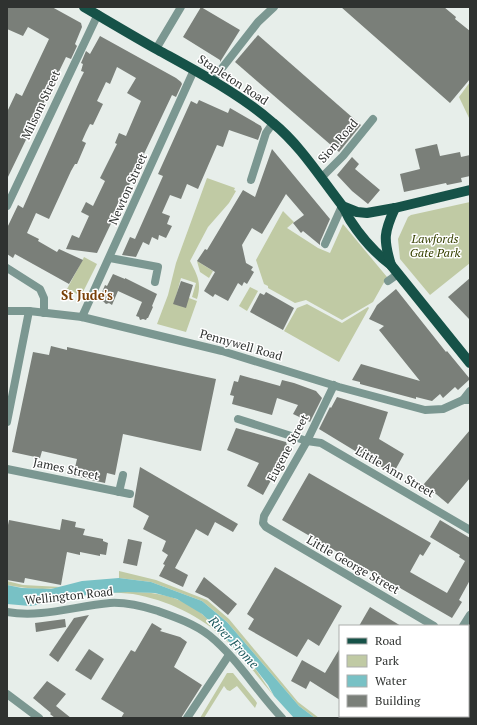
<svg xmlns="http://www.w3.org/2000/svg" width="477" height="725" font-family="'PT Serif',serif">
<rect width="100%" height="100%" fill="#e7eeea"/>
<!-- green -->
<g fill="#c0caa4">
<path d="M470 82V120L459 97Z"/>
<path d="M207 178 235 188 234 190 236 191 229 203 208 227 190 261C197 275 202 282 197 299L192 297 196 283 181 278 174 304 189 298 197 301 186 332 157 324 168 295 176 263Z"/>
<path d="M470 202V263L430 295 400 259 398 239 408 217 411 215Z"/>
<path d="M283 211 294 222 287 228 318 248 330 253 343 224 387 277 373 302 342 320 306 300 295 303 268 288V286L264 284 256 260Z"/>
<path d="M84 257 97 264 81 296 67 289Z"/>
<path d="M197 261 213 271 209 278 200 272Z"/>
<path d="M250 287 258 291 247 311 239 306Z"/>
<path d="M307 304 342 323 368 307 369 308 339 362 284 331 297 308Z"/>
<path d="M119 571 156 580 207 600 229 619 298 702 319 718H315L299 706 227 622 202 601 151 582 119 578Z"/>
<path d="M7 581 23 585 61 587C43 591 25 588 7 585Z"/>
<path d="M109 592C141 591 176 591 202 614 214 624 224 637 235 649 240 654 246 658 251 663 259 673 266 685 274 696 258 677 243 657 226 640 201 616 167 600 133 594 125 593 117 593 109 592Z"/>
<path d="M227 673H233L255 700 257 703 255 708 237 686 230 691 227 690 224 686 204 718H200Z"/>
</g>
<!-- water -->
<path fill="#78c1c5" d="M119 578 151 582 202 601 227 622 299 706 315 718H294L274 696 268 685 251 663 236 650 217 628 202 614 177 599 155 593 128 592 90 594 68 600 30 606 7 604V585L22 588 51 589 82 581Z"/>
<!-- building -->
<g fill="#7a7f79">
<path d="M7 7H52L81 23 82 27 75 44 77 46 71 59 66 57 7 179V112L16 93 22 96 49 39 28 27 23 36 7 29Z"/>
<path d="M201 7 240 30 220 62V60L183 37Z"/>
<path d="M341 7H444L456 17 455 19 470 31V79L450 103Z"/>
<path d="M258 35 361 125 339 152 235 62Z"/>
<path d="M100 36 176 78 181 82 182 84 176 97 172 95 97 253 66 249 72 235 79 238 89 216 81 212 86 202 93 206 105 181 100 178 117 144 115 143 119 133 126 136 141 101 127 93 136 78 117 67 110 84 106 82 97 101 103 104 93 125 90 124 86 132 82 141 86 143 77 164H75L71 171 49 219 36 213 27 233 39 239 38 241 57 252 59 249 83 260 69 284 15 254 13 258 7 254V228L18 205 23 208 80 80 84 72 81 71 83 64 81 63 86 51 90 54Z"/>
<path d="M199 100 228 113 230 108 261 126 262 129 258 140 229 130 223 147 217 145 198 189 187 184 181 199 170 195 162 213 170 216 167 224 172 226 166 238 159 235 158 240 152 237 149 245 143 242 136 257 122 255 130 237 135 239 163 176 158 174 191 101 197 104Z"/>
<path d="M437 144 440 156 460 152 461 157 470 155V176L461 178 462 182 447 185 446 183 404 192 400 174 420 169 415 149Z"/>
<path d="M272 149 330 219 320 242V245L303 231 301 233 293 223 304 215 286 194 262 234 252 228 242 245 246 263 253 267 251 270 254 272 247 284 244 282 242 286 238 283 228 301 215 294 213 297 204 291 215 272 197 261 205 249 207 250 243 190 255 197Z"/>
<path d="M352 157 359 164 355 169 380 190 368 204 352 191 337 175Z"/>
<path d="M113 274 125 279V278L157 294 152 306 153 307 148 318H147L146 320 143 319 140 320 139 317 136 316 142 302 118 291 112 305 109 303 106 304 104 302 101 300 102 298 100 297 105 285 107 286Z"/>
<path d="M470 278V320L448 297Z"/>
<path d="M181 281 193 285 186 308 173 304Z"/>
<path d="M396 289 446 352 447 351 470 379 458 390 455 387 443 398 440 394 432 401 416 397V399L360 384V382L352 380 361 364 420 381 379 330 384 326 369 319 377 305Z"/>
<path d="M266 292 294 308 283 330 250 312 260 293 264 295Z"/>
<path d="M51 346 67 350V347L216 379 201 451 123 434 115 475 107 473 105 483 73 476 77 459 42 451 40 458 12 452 33 352 49 355Z"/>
<path d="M240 375 280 386 282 380 294 383 316 391 322 398 310 422 293 414 298 405 277 398 272 415 232 404 234 396 230 395 234 381 238 382Z"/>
<path d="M337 397 388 412 379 439 404 454 393 474 319 429 330 407 331 408Z"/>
<path d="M236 428 286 442 288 449 263 495 247 486 259 463 227 450Z"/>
<path d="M470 430V478L448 504 430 489 418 491Z"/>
<path d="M140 467 238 524 233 532 215 522 208 536 196 529 175 568 188 575 183 587 159 576 165 565 163 564 168 555 162 551 166 541 143 529 149 516 133 507Z"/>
<path d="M309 473 431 543 423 556 420 554 410 572 447 593 465 561 459 557 460 555 430 537 440 520 470 538V580L459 600 462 602 452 618 282 520Z"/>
<path d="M62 519 76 522 75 527 85 529 83 535 103 539V541L108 543 106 555 100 554V556L80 552V555L67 552 61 585 25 578 24 583 7 580V530L9 520 60 530Z"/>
<path d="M128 539 142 542 137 566 123 563Z"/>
<path d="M275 567 342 606 319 646 308 639 297 657 248 629 254 619 247 614Z"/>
<path d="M204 577 237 604 228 615 208 598 195 592Z"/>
<path d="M370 607 401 626H359Z"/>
<path d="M89 615 58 662 49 655 74 618Z"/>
<path d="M65 619 66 627 36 632 35 623Z"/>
<path d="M152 623 162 629 160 631 180 637 187 642 174 667 202 685 181 718H121L124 713 101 699 131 650 135 652Z"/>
<path d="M340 648V700L310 681 306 689 291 681 302 660 325 673Z"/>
<path d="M89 649 104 659 91 680 75 670Z"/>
<path d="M47 681 66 694 56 706 71 718H55L50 714 52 712 51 713 33 698Z"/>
</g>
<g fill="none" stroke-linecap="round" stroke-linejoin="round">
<!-- street -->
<g stroke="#7b9791" stroke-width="8">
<path d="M156 49 181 7"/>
<path d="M212 81 258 22 274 7"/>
<path d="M321 178 343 156 373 119"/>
<path d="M251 180 266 133 273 123"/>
<path d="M7 206 98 14"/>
<path d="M325 244 342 206"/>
<path d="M110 258 158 267 155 282"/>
<path d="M7 268 40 289 44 298V313"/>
<path d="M388 281 398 274"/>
<path d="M7 311H29L82 317 222 351 339 387 425 410 443 409 463 400H470"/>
<path d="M82 317 194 70"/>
<path d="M334 385 307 441 264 516 263 523 266 527 434 626"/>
<path d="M463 400 470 391"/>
<path d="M238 419 307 441 321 443 470 530"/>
<path d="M7 422 29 311"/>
<path d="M7 469 130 494"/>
<path d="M119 492 123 475"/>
<path d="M7 612C42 618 75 606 110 603 126 602 142 606 158 611 175 617 195 624 210 636 238 659 257 692 282 718"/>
<path d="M463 626 470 615"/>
<path d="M468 646 470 647"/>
<path d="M7 694 39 718"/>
<path d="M187 718 229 655"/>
<path d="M409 718 410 716"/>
</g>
<!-- primary -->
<g stroke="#165248" stroke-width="10">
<path d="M84 7C108 21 133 36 158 50 196 71 240 94 273 123 300 145 320 177 341 204 345 209 347 215 350 220 361 237 375 253 391 265L470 363"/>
<path d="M342 206 357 212 367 213 395 208 470 190"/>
<path d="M391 265C383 239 384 232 395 208"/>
</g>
</g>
<g text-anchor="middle" stroke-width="3" stroke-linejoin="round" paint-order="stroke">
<!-- street labels -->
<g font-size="12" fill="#2f3230" stroke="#fff">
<text transform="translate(233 80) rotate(33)" y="4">Stapleton Road</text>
<text transform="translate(41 105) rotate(-65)" y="4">Milsom Street</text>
<text transform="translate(338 141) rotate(-49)" y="4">Sion Road</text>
<text transform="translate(128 189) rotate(-66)" y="4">Newton Street</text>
<text transform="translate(241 345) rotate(16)" y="4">Pennywell Road</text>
<text transform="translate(288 448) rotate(-62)" y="4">Eugene Street</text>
<text transform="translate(66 469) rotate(12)" y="4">James Street</text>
<text transform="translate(395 472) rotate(30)" y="4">Little Ann Street</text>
<text transform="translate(353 565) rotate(30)" y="4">Little George Street</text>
<text transform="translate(69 596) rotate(-6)" y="4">Wellington Road</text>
</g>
<!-- park labels -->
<g font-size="12" font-style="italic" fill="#364000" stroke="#fff">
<text x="435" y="243">Lawfords<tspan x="435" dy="14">Gate Park</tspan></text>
</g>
<!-- neighbourhood labels -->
<g font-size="13" font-weight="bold" fill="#783f07" stroke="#fff">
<text x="87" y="300">St Jude's</text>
</g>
<!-- water labels -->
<g font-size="13" font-style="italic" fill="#1c595d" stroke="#fff">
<text transform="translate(234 642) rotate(47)" y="5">River Frome</text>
</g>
</g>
<!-- border -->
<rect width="477" height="725" fill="none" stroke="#2f3230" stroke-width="16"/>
<!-- legend -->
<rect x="339" y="625" width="130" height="92" fill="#ffffff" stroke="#acadac"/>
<rect x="347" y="638" width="20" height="6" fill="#165248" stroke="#acadac"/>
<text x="375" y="645" font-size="12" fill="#2f3230">Road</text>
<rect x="347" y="655" width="20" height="12" fill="#c0caa4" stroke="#acadac"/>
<text x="375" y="665" font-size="12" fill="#2f3230">Park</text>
<rect x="347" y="675" width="20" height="12" fill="#78c1c5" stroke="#acadac"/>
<text x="375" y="685" font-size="12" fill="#2f3230">Water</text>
<rect x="347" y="695" width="20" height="12" fill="#7a7f79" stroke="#acadac"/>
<text x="375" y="705" font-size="12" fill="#2f3230">Building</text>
</svg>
